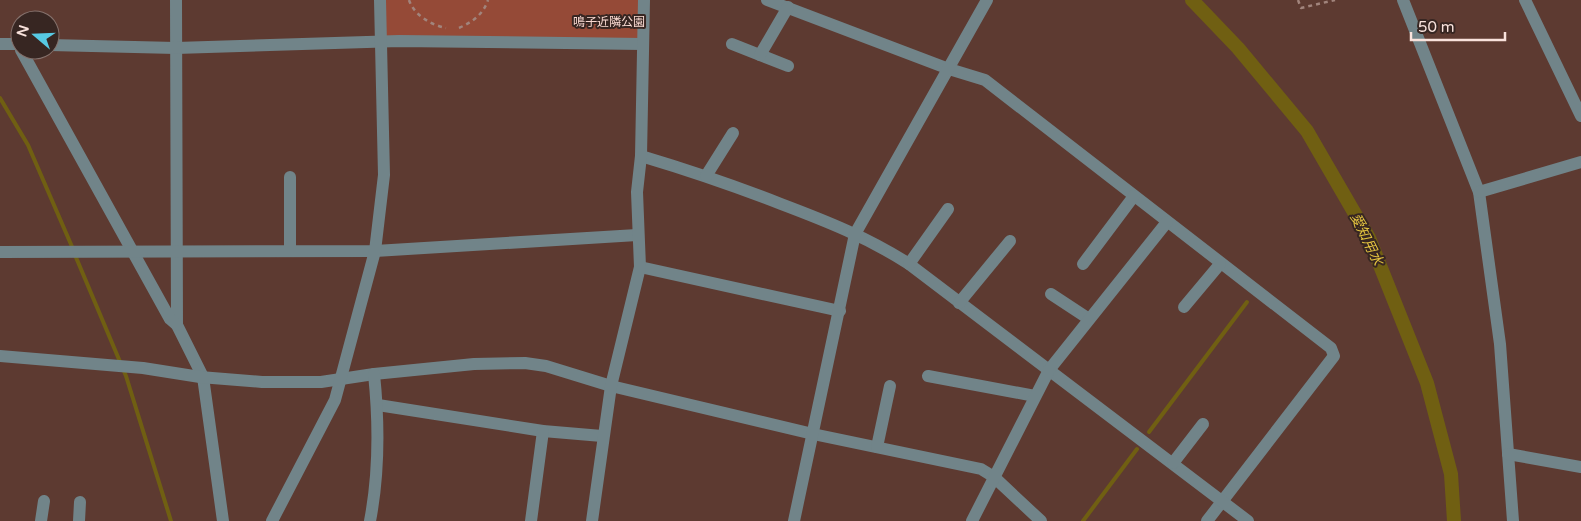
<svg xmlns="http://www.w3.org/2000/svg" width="1581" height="521" font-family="'Varela Round','Noto Sans JP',sans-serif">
<rect width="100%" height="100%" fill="#5d3a31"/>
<!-- green -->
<path fill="#954a37" d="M380 0H644L643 44 380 41Z"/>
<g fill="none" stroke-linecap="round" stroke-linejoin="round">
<!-- stream -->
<g stroke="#705f12" stroke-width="4">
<path d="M0 98 28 145 73 249"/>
<path d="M75 255 126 376 171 521"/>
<path d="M1149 432 1247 302"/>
<path d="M1083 521 1137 449"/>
</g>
<!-- canal -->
<path stroke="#705f12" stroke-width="14" d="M1192 0 1238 48 1307 131 1369 238 1427 383 1451 474 1454 521"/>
<!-- path -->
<g stroke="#a1847c" stroke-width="2.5" stroke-dasharray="4 4" stroke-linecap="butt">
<path d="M409 0C414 15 431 25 446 28"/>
<path d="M1298 0 1301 8 1335 0"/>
<path d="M459 28C472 22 483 15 488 0"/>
</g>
<!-- minor -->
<g stroke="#718489" stroke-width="12">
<path d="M176 0 177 325 203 377 223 521"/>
<path d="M767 0 949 69 985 80 1331 348 1334 356 1207 521"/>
<path d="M1403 0 1479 192 1500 344 1513 521"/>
<path d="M1525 0 1581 116"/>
<path d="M0 44H20"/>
<path d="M732 44 788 66"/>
<path d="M50 45 176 48 399 41 643 44"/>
<path d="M21 50 170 319 177 325"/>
<path d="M760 55 788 7"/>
<path d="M641 156C688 170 735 186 781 204 826 221 869 238 909 264L1248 521"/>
<path d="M706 176 733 133"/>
<path d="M1479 192 1581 162"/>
<path d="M290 250V177"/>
<path d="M0 252 375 251 637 235"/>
<path d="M909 264 948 209"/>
<path d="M1083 264 1134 196"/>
<path d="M640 267 840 311"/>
<path d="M1051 294 1089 319"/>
<path d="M959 303 1010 241"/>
<path d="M1184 307 1220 264"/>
<path d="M0 356 143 368 200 377 262 382H321L374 374 474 364 525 363 546 366 611 386 813 434 981 469 994 477 1041 521"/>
<path d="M928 376 1035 396"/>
<path d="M378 405 543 431 602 436"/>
<path d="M877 447 890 386"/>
<path d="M1508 454 1581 467"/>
<path d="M1173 463 1203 424"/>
<path d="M41 521 44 501"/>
<path d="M79 521 80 502"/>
<path d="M272 521 335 400 375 251 384 175 380 0"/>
<path d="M370 521C379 474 379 422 374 374"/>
<path d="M531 521 543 431"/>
<path d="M592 521 611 386 640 267 637 192 641 156 644 0"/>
<path d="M794 521 855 234 987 0"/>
<path d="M972 521 1049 370 1167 222"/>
</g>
</g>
<g text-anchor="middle" stroke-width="4" stroke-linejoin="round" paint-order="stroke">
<!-- park labels -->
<g font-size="12" fill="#fadad2" stroke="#372622">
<text x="609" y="26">鳴子近隣公園</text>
</g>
<!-- water labels -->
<g font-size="14" font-style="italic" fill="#e2c23f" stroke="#372622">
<text transform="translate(1367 239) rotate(64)" y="5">愛知用水</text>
</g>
</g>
<!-- north arrow -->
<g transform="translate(35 35) rotate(289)"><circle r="24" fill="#372622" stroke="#85716c"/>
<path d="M0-4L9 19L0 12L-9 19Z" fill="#57c9e3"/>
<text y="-8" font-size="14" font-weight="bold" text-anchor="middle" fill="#f9e2dc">N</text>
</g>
<!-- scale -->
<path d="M1411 32v8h94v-8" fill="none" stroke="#f9e2dc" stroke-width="2.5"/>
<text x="1418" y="32" font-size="15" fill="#f9e2dc" stroke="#372622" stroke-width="4" paint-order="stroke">50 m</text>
</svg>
